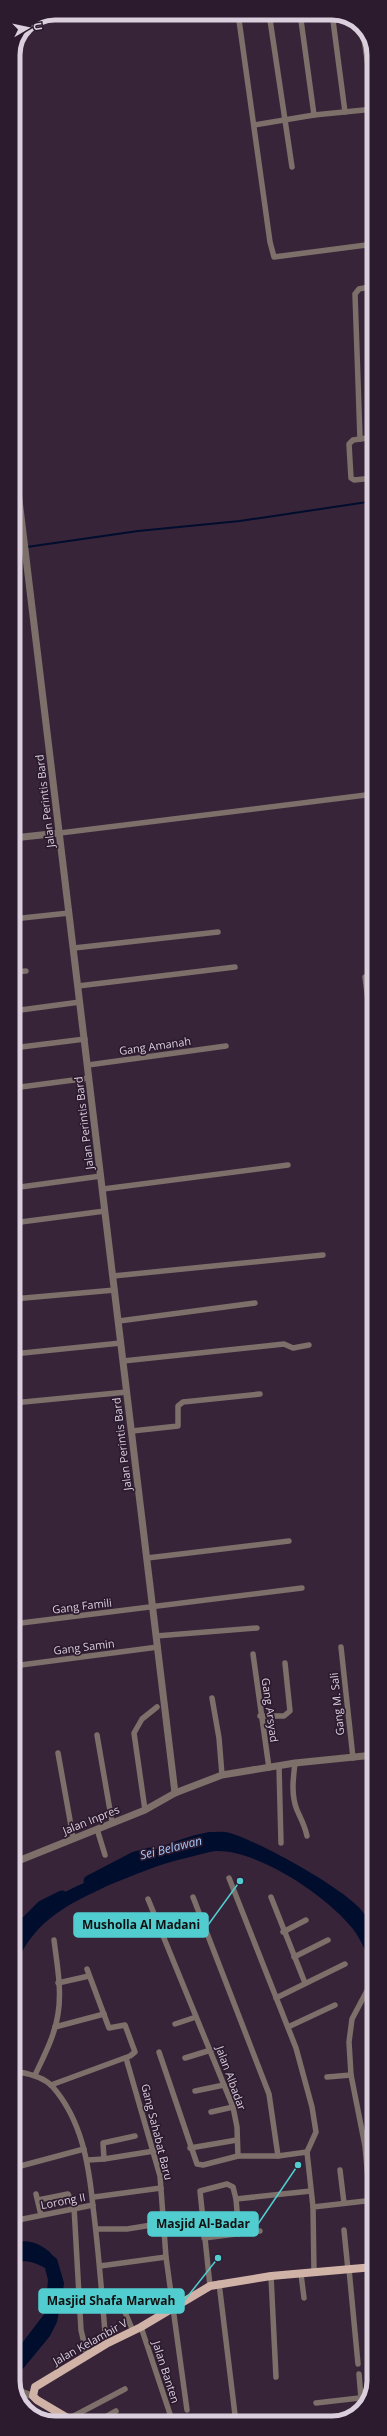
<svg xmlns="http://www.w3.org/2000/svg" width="387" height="2436" font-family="'Open Sans',sans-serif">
<rect width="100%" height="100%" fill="#372439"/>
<!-- water -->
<g fill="#000d2d">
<path d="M209 1832C216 1832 224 1831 230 1833 258 1841 352 1892 365 1915 374 1930 374 1949 374 1965 366 1954 361 1939 353 1929 327 1896 259 1850 216 1851 207 1852 199 1855 190 1857 159 1864 136 1874 107 1886 62 1907 33 1922 13 1970 13 1961 10 1942 14 1934 32 1904 78 1886 107 1872 141 1856 172 1839 209 1832Z"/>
<path d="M38 2247 44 2248 57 2259 64 2283 63 2291 57 2322 50 2336 13 2381V2355L45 2313 48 2280 45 2268C34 2262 25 2259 13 2263V2251Z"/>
</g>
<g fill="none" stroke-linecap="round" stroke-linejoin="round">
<!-- stream -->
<path stroke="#000d2d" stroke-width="2" d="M13 549 138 531 240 521 374 501"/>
<!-- river -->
<g stroke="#000d2d" stroke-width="11">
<path d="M89 1881 135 1857 150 1853"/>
<path d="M13 1935 42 1906 62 1896"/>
<path d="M13 2248C27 2245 35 2247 46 2256"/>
</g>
<!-- minor -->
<g stroke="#7d6f69" stroke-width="5.5">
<path d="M238 13 270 242 274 257 374 244"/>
<path d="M269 13 292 167"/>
<path d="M300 13 314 115"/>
<path d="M332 13 345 112"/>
<path d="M362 26 374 106"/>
<path d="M254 125 314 115 374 109"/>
<path d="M374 437 353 440 349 444 351 478 354 480 374 478"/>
<path d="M360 439 355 294 359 289 374 286"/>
<path d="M60 833 374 794"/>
<path d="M13 919 69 913"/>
<path d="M74 948 218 932"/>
<path d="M13 972 26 971"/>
<path d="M365 977 374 1046"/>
<path d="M78 986 235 967"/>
<path d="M13 1011 80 1002"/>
<path d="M13 1048 85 1039"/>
<path d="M88 1065 226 1046"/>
<path d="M13 1088 89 1078"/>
<path d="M13 1188 101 1176"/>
<path d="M103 1189 288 1165"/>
<path d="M13 1223 105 1211"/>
<path d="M113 1276 323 1255"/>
<path d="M13 1299 115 1290"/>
<path d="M119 1321 255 1303"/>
<path d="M13 1354 121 1343"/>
<path d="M123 1361 284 1344 293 1348 309 1345"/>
<path d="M13 1403 127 1392"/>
<path d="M132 1431 178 1426V1406L183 1402 260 1394"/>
<path d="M147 1558 289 1541"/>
<path d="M13 1624 302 1588"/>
<path d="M156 1636 257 1628"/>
<path d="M341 1647 353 1758"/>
<path d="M253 1654 269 1768"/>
<path d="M13 1666 158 1647"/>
<path d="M212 1698 219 1738 222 1775"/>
<path d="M260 1716H284L290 1711 285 1663"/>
<path d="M97 1735 112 1822"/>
<path d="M58 1753 73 1837"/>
<path d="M295 1763C293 1779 291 1795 297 1810 301 1819 305 1826 307 1836"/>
<path d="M279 1766 281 1843"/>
<path d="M145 1810 134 1733 142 1719 157 1707"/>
<path d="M97 1829 105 1855"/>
<path d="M229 1878 296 2048 312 2107 316 2132 307 2152"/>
<path d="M193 1897 269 2094 278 2156"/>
<path d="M271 1897 305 1983"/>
<path d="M148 1899 233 2107 237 2127 238 2156"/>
<path d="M283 1932 306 1920"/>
<path d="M294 1957 328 1940"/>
<path d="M58 1983 89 1976"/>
<path d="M370 1985 352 2019 349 2042 351 2075 365 2146 370 2200"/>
<path d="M276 1998 345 1964"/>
<path d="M175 2024 196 2017"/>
<path d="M55 2027 104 2014"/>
<path d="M288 2027 335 2005"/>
<path d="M159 2052 197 2164 203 2165 238 2156H278L307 2152"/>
<path d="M126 2058 160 2176 166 2257 187 2410"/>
<path d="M185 2058 211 2050"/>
<path d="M19 2072C31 2074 43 2077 52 2086 82 2120 89 2165 93 2207 99 2253 102 2298 106 2344"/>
<path d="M35 2075C44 2056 55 2035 58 2014 62 1990 57 1964 54 1940"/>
<path d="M327 2077 351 2075"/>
<path d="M51 2085 130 2056 135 2052 125 2025 109 2028 87 1969"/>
<path d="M195 2091 224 2085"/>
<path d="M211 2112 233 2107"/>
<path d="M135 2136 103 2143 104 2159 154 2151"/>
<path d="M190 2148 237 2140"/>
<path d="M307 2152 313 2207 314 2272"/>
<path d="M88 2160 104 2159"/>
<path d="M13 2168 84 2149"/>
<path d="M340 2170 344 2203"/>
<path d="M36 2194 41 2215"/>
<path d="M94 2197 161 2188"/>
<path d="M236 2199 311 2191"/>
<path d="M38 2200 68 2194 74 2207 81 2330 87 2355"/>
<path d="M313 2207 374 2200"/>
<path d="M13 2221 93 2205"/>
<path d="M97 2229H127L164 2223"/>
<path d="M344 2230 348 2270"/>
<path d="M204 2238 260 2231"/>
<path d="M100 2266 166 2257"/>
<path d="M349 2269 358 2364"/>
<path d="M301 2274 304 2298"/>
<path d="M271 2276 276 2377"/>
<path d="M219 2283 236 2423"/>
<path d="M210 2286 200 2191 227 2184 233 2187 236 2199 239 2234"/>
<path d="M119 2298 133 2331"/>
<path d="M141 2327 173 2423"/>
<path d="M359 2374 361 2398"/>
<path d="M316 2403 368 2397"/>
<path d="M70 2418 125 2389"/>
<path d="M95 2423 116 2411"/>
</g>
<!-- tertiary -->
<g stroke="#7d6f69" stroke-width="7">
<path d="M13 450 175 1793"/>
<path d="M13 838 60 833"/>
<path d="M13 1863 145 1810 175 1793 222 1775 295 1763 374 1755"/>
<path d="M15 2390 33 2396"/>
</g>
<!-- primary -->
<path stroke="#d0b2a6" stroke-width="8" d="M76 2423 37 2400 33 2396 35 2387 106 2344 141 2327 210 2286 271 2276 374 2267"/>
</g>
<g text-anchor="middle" stroke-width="3.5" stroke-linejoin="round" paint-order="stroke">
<!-- street labels -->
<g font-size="11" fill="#dbcfdd" stroke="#2c1a2f">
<text transform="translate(45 801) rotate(-97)" y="4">Jalan Perintis Bard</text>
<text transform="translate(155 1046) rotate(-8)" y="4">Gang Amanah</text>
<text transform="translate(84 1123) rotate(-97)" y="4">Jalan Perintis Bard</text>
<text transform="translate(122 1444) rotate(-97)" y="4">Jalan Perintis Bard</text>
<text transform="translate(82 1606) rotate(-7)" y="4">Gang Famili</text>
<text transform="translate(84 1647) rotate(-7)" y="4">Gang Samin</text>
<text transform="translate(337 1704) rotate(-96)" y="4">Gang M. Sali</text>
<text transform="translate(270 1710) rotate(82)" y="4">Gang Arsyad</text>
<text transform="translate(91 1820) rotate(-22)" y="4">Jalan Inpres</text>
<text transform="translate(231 2078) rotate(70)" y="4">Jalan Albadar</text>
<text transform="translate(157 2132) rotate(76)" y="4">Gang Sahabat Baru</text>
<text transform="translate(63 2201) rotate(-11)" y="4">Lorong II</text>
<text transform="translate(90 2342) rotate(-29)" y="4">Jalan Kelambir V</text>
<text transform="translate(166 2372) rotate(72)" y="4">Jalan Banten</text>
</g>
<!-- water labels -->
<g font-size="12" font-style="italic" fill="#a2c4f6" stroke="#2c1a2f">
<text transform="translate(171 1848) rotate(-14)" y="4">Sei Belawan</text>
</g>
</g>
<!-- crop -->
<path d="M0 0H387V2436H0ZM55 20H332A35 35 0 0 1 367 55V2381A35 35 0 0 1 332 2416H55A35 35 0 0 1 20 2381V55A35 35 0 0 1 55 20Z" fill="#2c1a2f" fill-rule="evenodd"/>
<path fill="none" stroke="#dbcfdd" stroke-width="5" d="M55 20H332A35 35 0 0 1 367 55V2381A35 35 0 0 1 332 2416H55A35 35 0 0 1 20 2381V55A35 35 0 0 1 55 20Z"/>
<!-- callouts -->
<path fill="none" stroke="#52cdcf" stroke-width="1.5" d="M240 1881L208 1925M298 2165L258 2224M218 2258L184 2301"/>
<g fill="#52cdcf" stroke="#2c1a2f" stroke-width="1.5">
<circle cx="240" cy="1881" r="4"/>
<circle cx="298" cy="2165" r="4"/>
<circle cx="218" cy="2258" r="4"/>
</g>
<g fill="#52cdcf" stroke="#52cdcf" stroke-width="1.5">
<rect x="74" y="1913" width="134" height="24" rx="4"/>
<rect x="148" y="2212" width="110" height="24" rx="4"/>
<rect x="39" y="2289" width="145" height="24" rx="4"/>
</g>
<g font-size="12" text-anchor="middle" font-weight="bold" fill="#111">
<text x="141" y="1929">Musholla Al Madani</text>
<text x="203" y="2228">Masjid Al-Badar</text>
<text x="111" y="2305">Masjid Shafa Marwah</text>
</g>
<!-- north arrow -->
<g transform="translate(28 28) rotate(81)" stroke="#2c1a2f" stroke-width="3" paint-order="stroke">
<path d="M0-3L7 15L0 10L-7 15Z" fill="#dbcfdd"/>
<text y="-6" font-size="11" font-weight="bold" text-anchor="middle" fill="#dbcfdd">U</text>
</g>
</svg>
